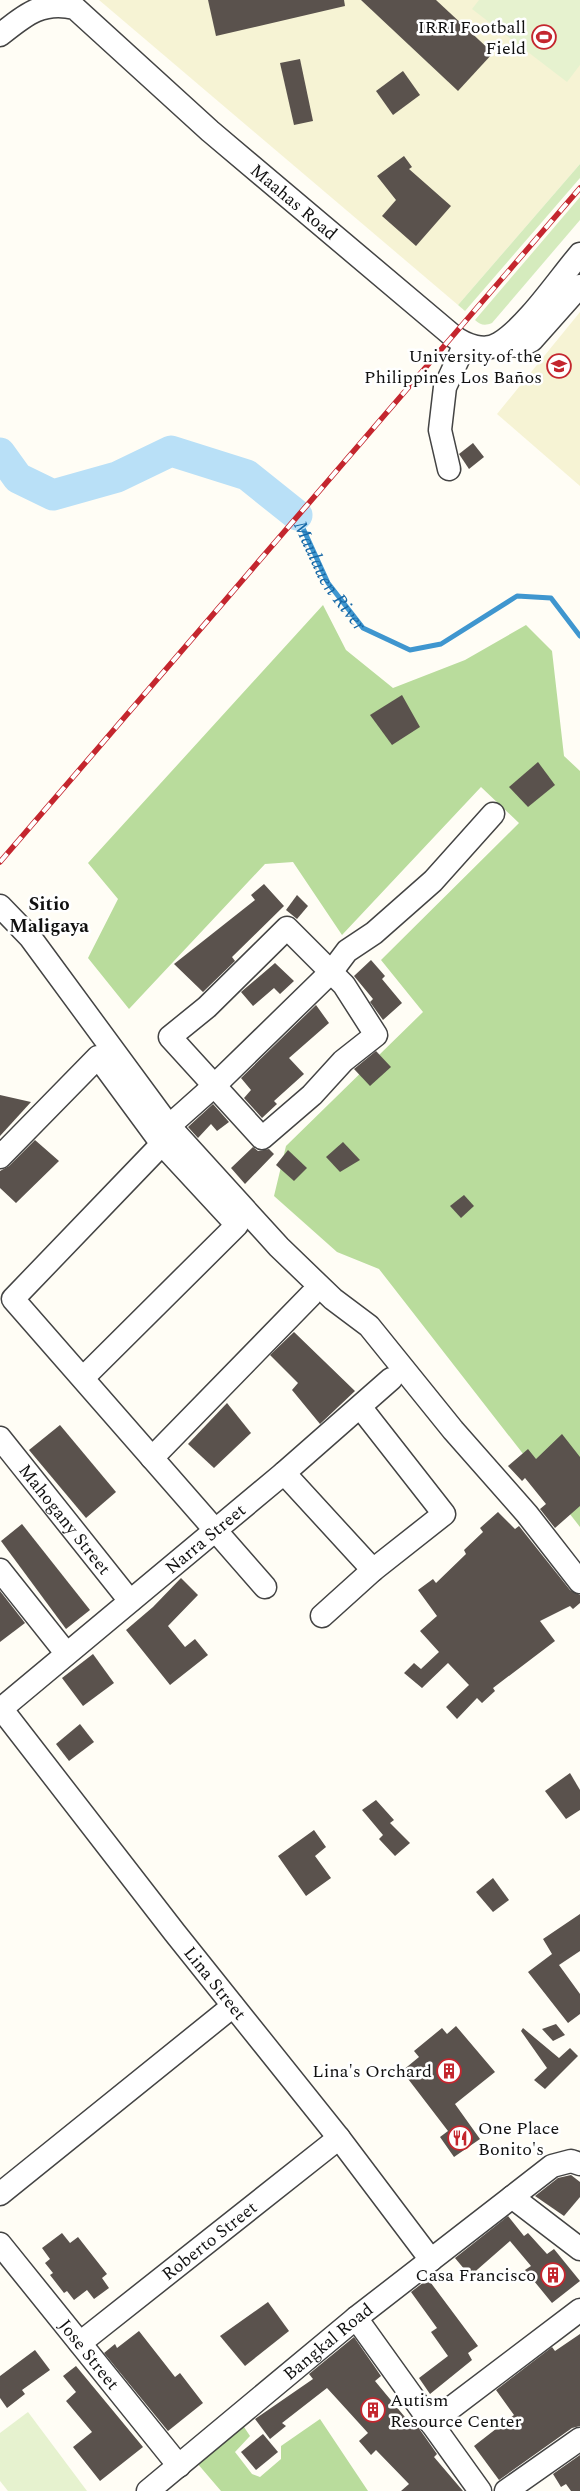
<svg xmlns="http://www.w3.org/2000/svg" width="580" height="2491" font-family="Spectral,serif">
<rect width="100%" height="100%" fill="#fffdf5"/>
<!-- farmland -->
<g fill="#f6f3d4">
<path d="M99 0H580V164L458 305Z"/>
<path d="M580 312V486L497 414Z"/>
</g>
<!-- green -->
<g fill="#d5ebbd">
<path d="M580 164V178L465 311 458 305Z"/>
<path d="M580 197V220L492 323C485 326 480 325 475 320Z"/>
</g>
<!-- forest -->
<g fill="#b9dc9c">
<path d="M323 605 346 650 393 688 465 660 526 625 552 651 564 756 580 771V1527L379 1269 337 1252 274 1196 286 1146 423 1012 381 960 519 823 481 787 342 935 293 862 265 864 129 1009 88 958 118 899 88 863Z"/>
<path d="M320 2419 368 2491H221L197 2463 242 2424 250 2436 235 2452 252 2474 260 2477 281 2459V2446Z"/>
</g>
<!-- pitch -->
<g fill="#e6f2cf">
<path d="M479 0H580V65L567 82 472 9Z"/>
<path d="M28 2412 87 2491H8L0 2481V2433Z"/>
</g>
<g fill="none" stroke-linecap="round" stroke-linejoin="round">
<!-- stream -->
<path stroke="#3f96cf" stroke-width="5" id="s1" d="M297 515 328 583 363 628 410 650 441 644 517 596 551 598 580 636"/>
<!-- river -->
<path stroke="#b9e0f7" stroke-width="31" d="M0 453 18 478 53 495 117 477 171 451 247 475 297 515"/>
</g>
<!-- building -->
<g fill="#5a524d">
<path d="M208 0H344L345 6 216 36Z"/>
<path d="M361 0H436L493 53 458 91Z"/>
<path d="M300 59 313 121 294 125 280 63Z"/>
<path d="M403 71 420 95 393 115 376 91Z"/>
<path d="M404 156 412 167 409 169 451 206 416 246 382 216 396 200 377 176Z"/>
<path d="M473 443 484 457 469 469 459 454Z"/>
<path d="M402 695 420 727 392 745 370 715Z"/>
<path d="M538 762 555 785 528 807 509 787Z"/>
<path d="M264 884 284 906 232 957 235 961 203 992 174 964 255 900 251 895Z"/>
<path d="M297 895 308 906 297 919 286 910Z"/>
<path d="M371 960 385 976 382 979 402 1003 383 1020 370 1002 373 999 354 976Z"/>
<path d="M275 963 294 981 280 994 274 988 253 1006 241 992Z"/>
<path d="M316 1005 329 1023 289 1058 304 1074 274 1101 277 1104 262 1118 244 1098 251 1090 241 1078Z"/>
<path d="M376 1051 391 1067 370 1086 354 1069Z"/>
<path d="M0 1095 31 1102 0 1136Z"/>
<path d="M213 1104 229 1122 217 1131 211 1124 198 1138 188 1127Z"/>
<path d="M35 1140 59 1161 16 1203 0 1188V1171L9 1166Z"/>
<path d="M343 1142 360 1160 340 1172 326 1157Z"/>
<path d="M253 1147 258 1151 269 1149 274 1154 245 1184 231 1168Z"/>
<path d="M288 1150 307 1168 294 1181 276 1165Z"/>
<path d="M464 1195 474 1206 461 1218 450 1206Z"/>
<path d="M294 1332 355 1391 320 1424 292 1390 298 1383 270 1355Z"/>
<path d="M227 1403 251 1433 214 1468 188 1444Z"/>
<path d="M60 1425 116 1492 86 1518 29 1450Z"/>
<path d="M562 1434 580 1457V1506L555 1528 540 1509 546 1504 525 1478 522 1481 508 1466 528 1449 536 1459Z"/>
<path d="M498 1512 515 1529 519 1526 570 1590 580 1595V1603L573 1609 570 1606 540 1621 555 1641 493 1688 495 1691 482 1703 477 1698 457 1719 446 1707 469 1685 448 1663 422 1688 404 1673 414 1663 421 1669 439 1652 420 1631 437 1616 418 1590 433 1579 436 1583 466 1554 464 1550 483 1532 480 1528Z"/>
<path d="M22 1524 90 1610 66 1629 1 1541Z"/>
<path d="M181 1578 198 1595 168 1626 185 1647 195 1639 208 1655 170 1685 126 1630 153 1607Z"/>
<path d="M0 1591 25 1623 0 1642Z"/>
<path d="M93 1654 114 1683 83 1706 62 1678Z"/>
<path d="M80 1724 94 1742 69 1761 56 1744Z"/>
<path d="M570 1773 580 1790V1810L566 1819 545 1791Z"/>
<path d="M376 1800 394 1820 390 1823 410 1843 395 1856 379 1839 383 1835 362 1810Z"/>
<path d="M314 1830 326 1847 315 1856 331 1878 306 1896 278 1856Z"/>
<path d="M493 1878 509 1900 493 1912 476 1892Z"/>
<path d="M580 1914V1951L559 1965 580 1994V2014L568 2023 528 1972 552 1954 543 1939Z"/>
<path d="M556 2024 565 2035 553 2041 542 2029Z"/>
<path d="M456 2026 495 2072 455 2104 480 2139 454 2157 440 2137 448 2131 402 2071 419 2057 414 2051 442 2028 447 2034Z"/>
<path d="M523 2028 559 2058 570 2048 578 2056 545 2089 534 2080 547 2068 521 2031Z"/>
<path d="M571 2175 580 2182V2197L564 2216 535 2196 558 2178Z"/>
<path d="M508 2216 524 2236 528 2233 547 2254 554 2249 580 2281 552 2303 525 2270 531 2266 510 2241 470 2276 455 2258Z"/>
<path d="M62 2233 70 2243 78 2237 107 2274 102 2278 109 2288 94 2299 87 2290 74 2300 67 2291 64 2293 50 2275 53 2273 45 2263 50 2259 42 2248Z"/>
<path d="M428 2279 478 2346 468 2353 472 2360 430 2394 419 2378 448 2356 431 2332 437 2328 411 2292Z"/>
<path d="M268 2302 289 2331 245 2366 220 2336Z"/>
<path d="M139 2331 175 2377 180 2373 203 2403 168 2431 104 2353 115 2344 117 2348Z"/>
<path d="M580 2334V2426L572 2428 499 2480 474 2446 514 2415 496 2390 552 2347 555 2351Z"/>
<path d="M354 2337 381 2376 375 2381 409 2422 412 2420 418 2427 437 2454 434 2457 463 2491H401L409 2484 376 2450 371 2455 359 2441 368 2433 327 2388 282 2423 286 2426 270 2439 255 2419 313 2379 309 2374Z"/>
<path d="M35 2350 50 2370 22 2390 25 2394 7 2408 0 2398V2376Z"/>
<path d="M76 2366 143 2447 100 2481 73 2447 92 2432 66 2401 76 2392 63 2376Z"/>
<path d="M263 2434 278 2452 256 2470 241 2452Z"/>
<path d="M580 2455V2491H571L566 2484 561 2487 553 2474Z"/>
</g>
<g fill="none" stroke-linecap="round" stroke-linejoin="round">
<!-- minor casing -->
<g stroke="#444" stroke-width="25">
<g id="minor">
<path id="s2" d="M0 35C25 15 42 0 75 8L210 131 453 336C465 345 485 353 500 343 528 325 558 280 580 254"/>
<path d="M499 344 521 346 532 340 580 286"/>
<path d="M449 469 440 430 445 387 465 344"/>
<path d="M0 906 30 937 169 1126 279 1247 333 1299 369 1326 453 1430 527 1514 580 1582"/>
<path d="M287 928 344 985 376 1035 343 1061 312 1095 262 1138 170 1037 207 1007Z"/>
<path d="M169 1126 215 1085 332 971 347 951 374 933 433 881 493 814"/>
<path d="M162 1144 13 1299 265 1587"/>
<path d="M0 1157 98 1057 162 1144 237 1225 83 1378"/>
<path id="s3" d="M0 1438 130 1601"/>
<path d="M152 1458 311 1295"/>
<path d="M284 1473 373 1570"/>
<path d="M0 1570 66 1653"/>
<path d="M322 1616 373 1570 444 1514 361 1408"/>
<path id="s4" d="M0 1707 175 1933 339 2138 431 2260"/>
<path id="s5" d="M1 1709 284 1473 391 1379"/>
<path d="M0 2194 233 2006"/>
<path d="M512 2197 580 2249"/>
<path id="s6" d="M0 2244 179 2466"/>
<path d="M356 2318 480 2491"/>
<path id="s7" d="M80 2343 339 2138"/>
<path d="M431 2423 580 2310"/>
<path id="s8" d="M148 2491 356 2318 552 2166 571 2161 580 2164"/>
<path d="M506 2491 580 2439"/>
</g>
</g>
<!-- minor -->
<use href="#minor" stroke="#fff" stroke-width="22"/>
<!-- rail casing -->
<g stroke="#c4262e" stroke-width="5.5">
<path id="rail" d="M0 862 580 188"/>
</g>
<!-- rail -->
<use href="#rail" stroke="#fff" stroke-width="4" stroke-dasharray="11" stroke-linecap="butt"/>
</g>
<!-- icons -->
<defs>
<g id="stadium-ring" transform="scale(1.25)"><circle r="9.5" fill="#fff" stroke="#c4262e" stroke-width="1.5"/><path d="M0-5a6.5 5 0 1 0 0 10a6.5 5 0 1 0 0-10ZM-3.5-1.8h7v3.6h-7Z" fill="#c4262e"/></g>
<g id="university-ring" transform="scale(1.25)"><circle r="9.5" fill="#fff" stroke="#c4262e" stroke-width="1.5"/><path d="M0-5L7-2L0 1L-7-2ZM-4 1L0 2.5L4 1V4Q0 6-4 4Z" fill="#c4262e"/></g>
<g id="building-ring" transform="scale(1.25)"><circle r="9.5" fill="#fff" stroke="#c4262e" stroke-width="1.5"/><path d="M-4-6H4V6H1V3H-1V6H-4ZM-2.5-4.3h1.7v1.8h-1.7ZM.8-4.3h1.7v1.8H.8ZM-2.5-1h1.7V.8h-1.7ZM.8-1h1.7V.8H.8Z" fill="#c4262e"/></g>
<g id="restaurant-ring" transform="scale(1.25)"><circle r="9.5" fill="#fff" stroke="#c4262e" stroke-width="1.5"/><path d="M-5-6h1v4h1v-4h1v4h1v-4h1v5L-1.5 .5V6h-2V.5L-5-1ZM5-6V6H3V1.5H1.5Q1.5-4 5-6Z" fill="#c4262e"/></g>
</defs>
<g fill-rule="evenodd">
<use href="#stadium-ring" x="544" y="37"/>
<use href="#university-ring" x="559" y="366"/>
<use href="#building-ring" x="449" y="2071"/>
<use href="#restaurant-ring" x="460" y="2138"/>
<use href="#building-ring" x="553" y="2275"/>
<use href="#building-ring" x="373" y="2410"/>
</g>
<g text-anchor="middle" stroke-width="5" stroke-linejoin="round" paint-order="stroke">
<!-- poi labels -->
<g font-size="18" fill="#111" stroke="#fff" text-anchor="end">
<text x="526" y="33">IRRI Football<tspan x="526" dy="21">Field</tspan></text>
<text x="542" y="362">University of the<tspan x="542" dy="21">Philippines Los Baños</tspan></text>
<text x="432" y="2077">Lina's Orchard</text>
<text x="478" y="2134" text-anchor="start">One Place<tspan x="478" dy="21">Bonito's</tspan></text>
<text x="536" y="2281">Casa Francisco</text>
<text x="390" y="2406" text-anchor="start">Autism<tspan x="390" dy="21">Resource Center</tspan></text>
</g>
<!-- street labels -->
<g font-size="18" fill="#111" stroke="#fff">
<text dy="6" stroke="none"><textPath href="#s2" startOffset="376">Maahas Road</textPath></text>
<text dy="6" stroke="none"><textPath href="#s3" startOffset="104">Mahogany Street</textPath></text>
<text dy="6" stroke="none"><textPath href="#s5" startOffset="266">Narra Street</textPath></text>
<text dy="6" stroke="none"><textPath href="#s4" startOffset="350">Lina Street</textPath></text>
<text dy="6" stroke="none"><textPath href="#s7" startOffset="165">Roberto Street</textPath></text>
<text dy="6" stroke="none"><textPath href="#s8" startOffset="234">Bangkal Road</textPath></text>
<text dy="6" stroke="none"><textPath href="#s6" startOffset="142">Jose Street</textPath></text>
</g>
<!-- water labels -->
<g font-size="19" font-style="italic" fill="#1768a6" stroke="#fff">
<text dy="7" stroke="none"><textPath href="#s1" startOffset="69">Maulauen River</textPath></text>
</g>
<!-- neighbourhood labels -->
<g font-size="19" font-weight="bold" fill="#111" stroke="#fff">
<text x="49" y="910">Sitio<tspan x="49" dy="22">Maligaya</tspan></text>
</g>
</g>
</svg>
